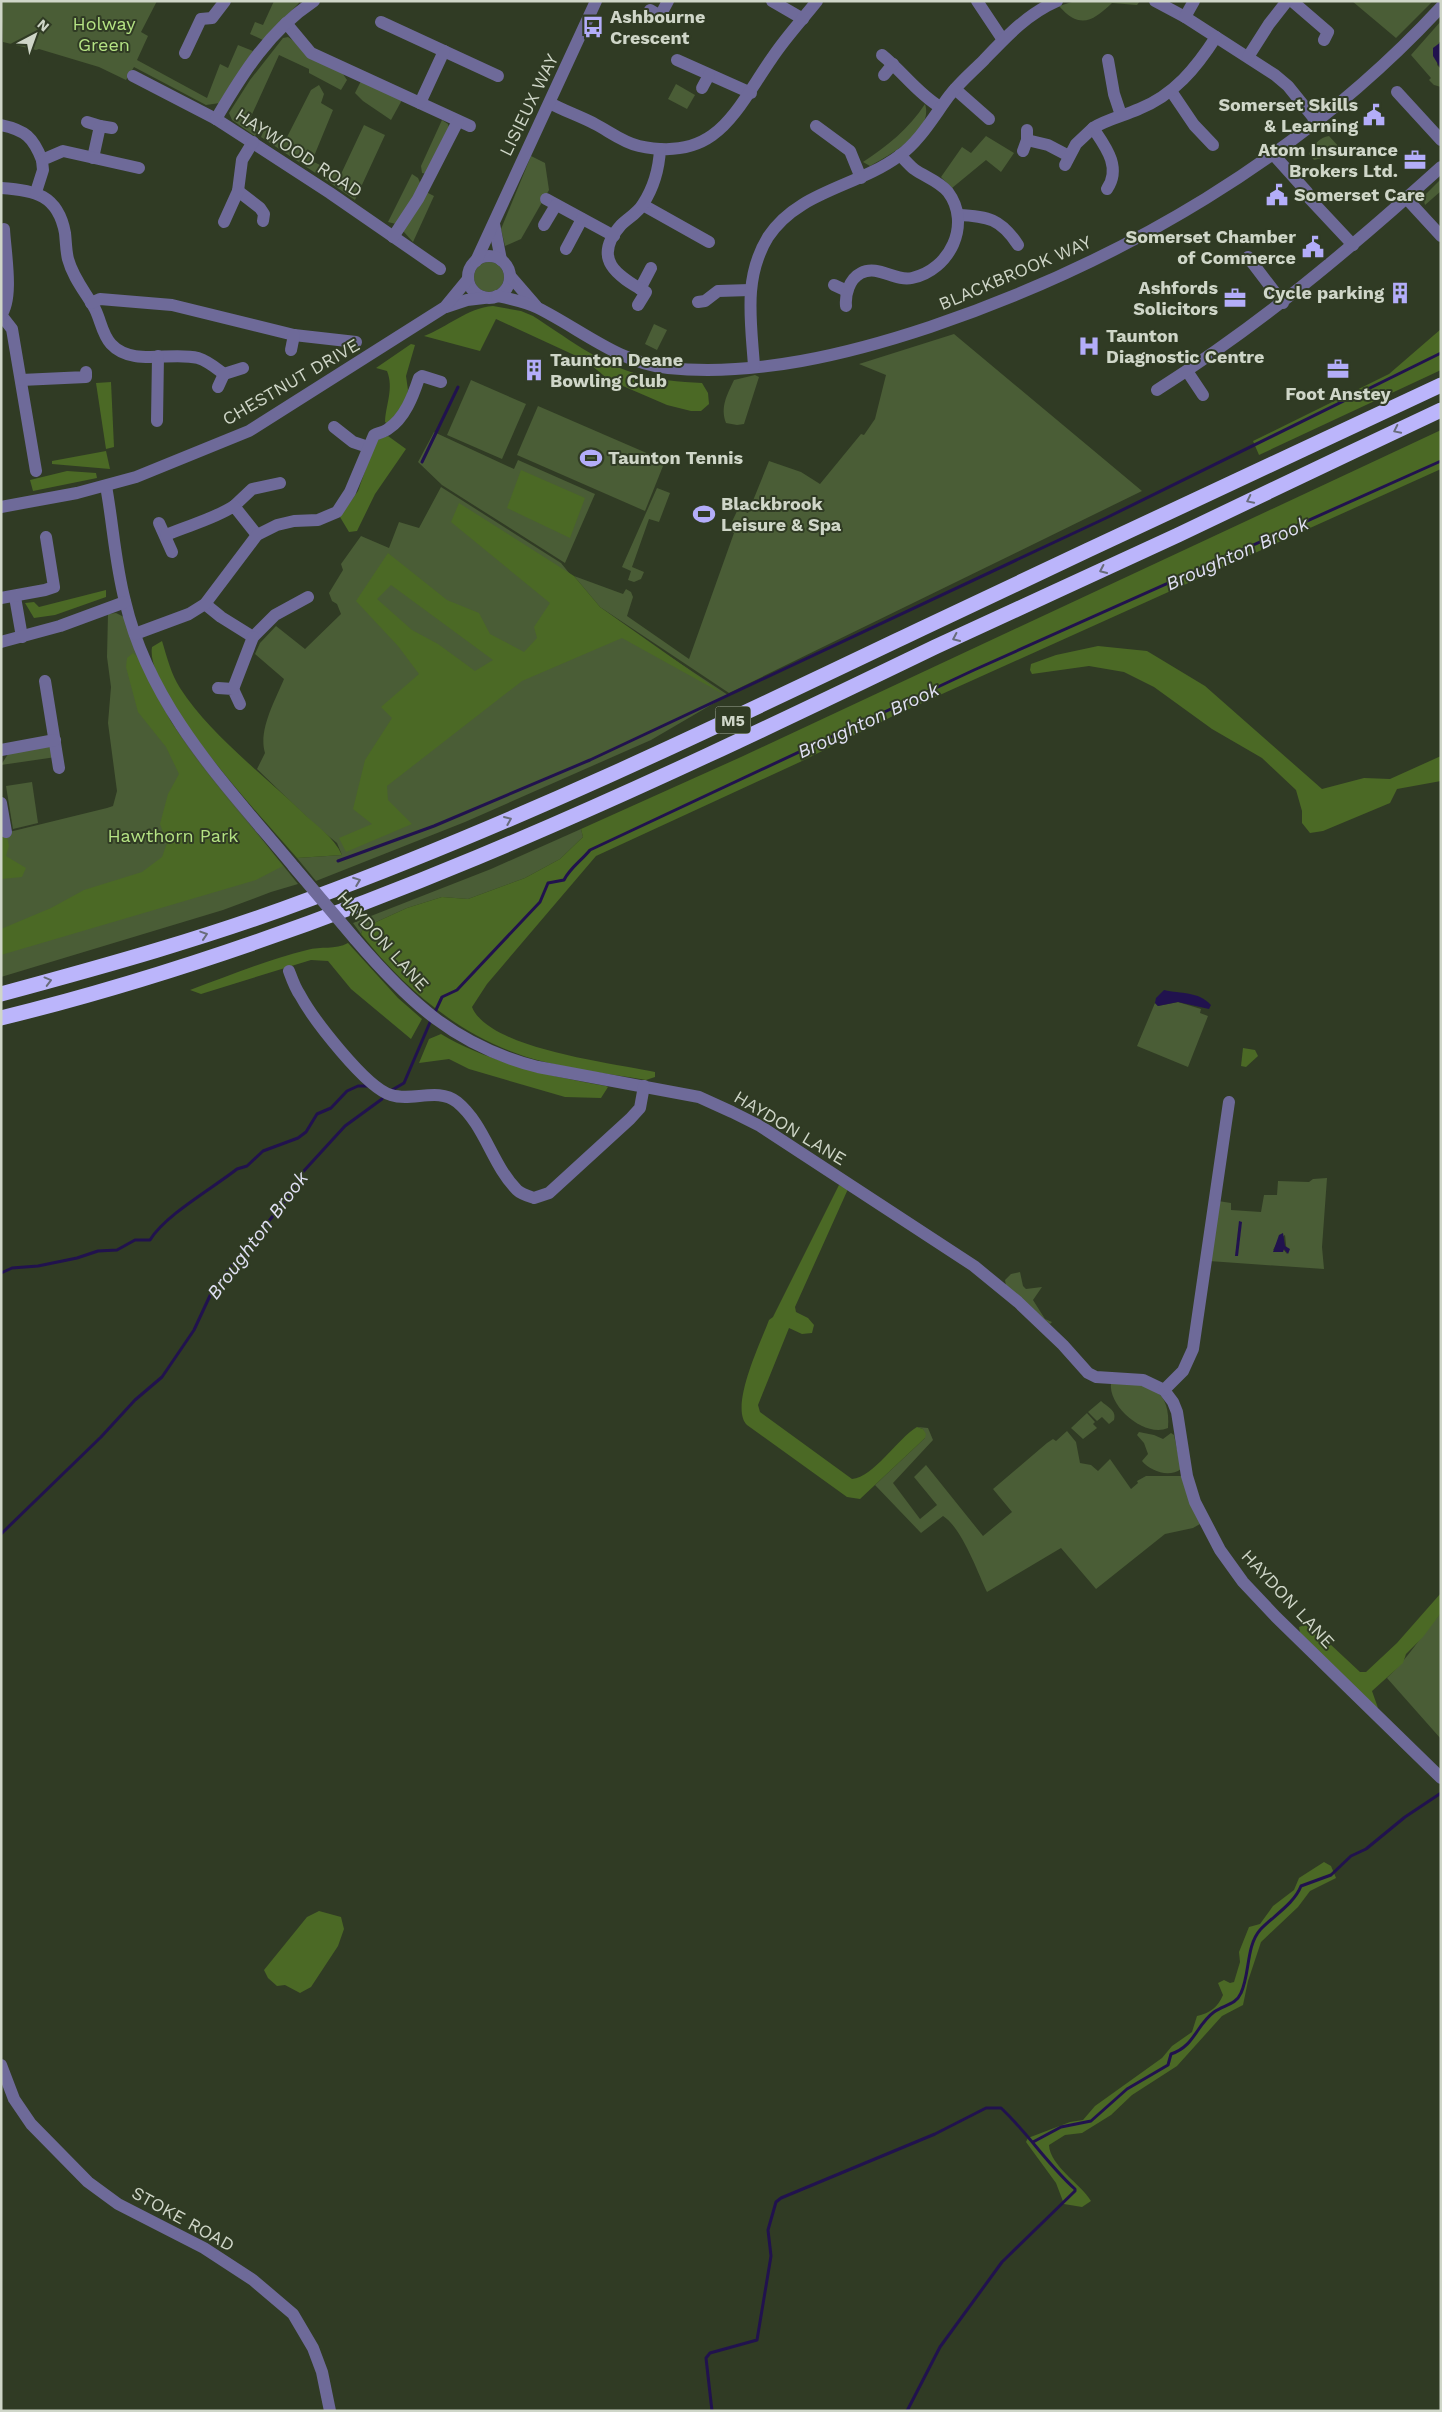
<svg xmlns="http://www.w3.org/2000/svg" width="1442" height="2412" font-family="'Work Sans',sans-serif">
<rect width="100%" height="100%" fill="#303b24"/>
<!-- green -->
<g fill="#4a5d36" fill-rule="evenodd">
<path d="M1 1H157L141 32 148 36 137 60 207 98 220 64 228 68 238 45 253 51 220 103 206 105 134 67 126 80 99 67 39 49 36 50 3 42Z"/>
<path d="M274 1H298L299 3 263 40 250 34 255 22 263 25Z"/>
<path d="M1075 1H1140L1137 5 1112 3C1093 21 1080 30 1059 6Z"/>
<path d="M1352 1H1433L1396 38Z"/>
<path d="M1441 21V42H1439L1437 65 1441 69V87L1434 85 1429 80 1431 78 1411 55Z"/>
<path d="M288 37 343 74 347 80 341 90 309 73V69L279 55 249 121 260 127 255 136 232 120 229 113 250 80 283 38Z"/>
<path d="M361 81 402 100 391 120 363 101 355 93Z"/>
<path d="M676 84 695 95 687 109 668 99Z"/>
<path d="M319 85 324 94 321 103 333 110 312 161 322 166 317 174 261 137 265 128 286 139 311 90Z"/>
<path d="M925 104C934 131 890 155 870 166L863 162C887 146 909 129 925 104Z"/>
<path d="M442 120 448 124 450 131 427 174 422 173 421 166Z"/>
<path d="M364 125 385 135 355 200 323 178 329 168 341 174Z"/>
<path d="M986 136 1014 153 1001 172 986 160 952 188 941 177 962 147 971 153Z"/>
<path d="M1329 136 1341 149V153L1337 156 1329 152 1322 158 1314 160 1309 154C1312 146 1320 137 1329 136Z"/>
<path d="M531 156 545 163 549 190 521 239 505 246 501 229Z"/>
<path d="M412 174 418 178 421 185 396 224 388 222Z"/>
<path d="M1441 179V191L1425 205 1423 197Z"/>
<path d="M424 191 434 196 413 242 403 231Z"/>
<circle cx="489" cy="277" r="15"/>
<path d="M654 324 667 330 657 350 645 344Z"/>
<path d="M954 334 1142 491 729 693 600 607 574 576 623 594 626 589 631 592 633 597 627 616 689 659 734 533 728 530 738 509 748 513 769 461 801 472 820 484 861 434 864 435 875 419 886 375 859 364Z"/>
<path d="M755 375 759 377 744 424 737 425 726 423C720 407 727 395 734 380Z"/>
<path d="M471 380 526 404 502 459 447 435Z"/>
<path d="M538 406 665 461 645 511 517 455Z"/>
<path d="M434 432 514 469 518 460 595 494 565 563 442 485 418 462Z"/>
<path d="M441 487 561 563 599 610 728 695 651 740 465 822 316 881 297 858 342 855 337 843 315 825 257 769 265 753C258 730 275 701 284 679L255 654 260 643 276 626 305 649 341 614 337 604 332 601 329 593 343 570 341 564 361 536 389 548 399 522 419 528Z"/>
<path d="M657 488 670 493 659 522 649 519 632 567 644 572 641 579 634 582 628 580 631 571 622 567Z"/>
<path d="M116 613 124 617 152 687 171 722 196 757 298 884 271 892 223 910 1 977V834L107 808 113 806 117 791 108 723 111 687 107 657 108 614Z"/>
<path d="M54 742 56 757 1 765 10 751Z"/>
<path d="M32 782 38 823 13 829 6 786Z"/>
<path d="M581 829 583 837 560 859 525 878 468 899 442 897 407 908 363 928 361 934 353 923 491 869Z"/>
<path d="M1178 1002 1201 1009 1200 1013 1208 1016 1188 1067 1137 1046 1155 1003 1158 1006Z"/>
<path d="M1327 1178 1322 1247 1324 1269 1209 1261 1218 1201 1231 1203V1210L1261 1212 1264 1195H1277L1278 1181 1309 1182 1313 1179ZM1285 1235 1287 1254 1283 1249 1273 1250 1279 1239Z"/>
<path d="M1020 1272 1023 1286 1026 1289 1042 1287 1033 1300 1045 1319 1052 1322 1050 1324 1006 1286 1005 1280 1011 1274Z"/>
<path d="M1111 1383C1147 1382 1171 1387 1168 1428 1145 1438 1108 1407 1111 1383Z"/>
<path d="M1101 1401C1107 1407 1117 1410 1114 1420L1109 1424 1102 1417 1097 1421 1088 1412Z"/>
<path d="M1087 1413 1095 1422 1093 1424 1097 1428 1083 1439 1071 1428Z"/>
<path d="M917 1427 928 1428 933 1440 893 1483 920 1519 937 1505 914 1477 926 1465 983 1536 1012 1512 993 1489 1047 1443 1053 1439 1056 1441 1067 1431 1076 1442 1080 1463 1091 1465 1098 1471 1110 1459 1131 1489 1138 1483 1137 1481 1146 1476H1182L1200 1524 1193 1528 1165 1534 1096 1589 1061 1548 987 1592C977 1571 962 1528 943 1516L921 1533 875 1485 925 1438 923 1429Z"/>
<path d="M1139 1432 1154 1435 1163 1439 1171 1433 1174 1435 1181 1469C1169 1478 1150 1471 1142 1461L1148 1454 1144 1443 1137 1435Z"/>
<path d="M1441 1613V1739L1387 1678C1408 1659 1422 1634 1441 1613Z"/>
</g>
<!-- forest -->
<g fill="#4b6925" fill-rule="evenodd">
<path d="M493 306 521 311 533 316C564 336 598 362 634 373 655 380 680 382 702 383L708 393 709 404 701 411H691L667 405 609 380 585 360 496 319 480 351 424 336C448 327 467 308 493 306Z"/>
<path d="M1441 329V370L1259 455 1253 441 1389 374Z"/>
<path d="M411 344 415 345 406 376 408 390 405 402 388 424 385 422C386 403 394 389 387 371L376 368Z"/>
<path d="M111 382 114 447 106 449 96 383Z"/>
<path d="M1441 430V469L891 717 800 762 596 856 487 984 472 1007C489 1049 613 1063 655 1072V1077L646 1080C611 1074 575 1070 541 1061 467 1042 408 993 361 934L363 928 407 908 442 897 468 899 525 878 560 859 583 837 581 829 741 757Z"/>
<path d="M388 436 406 449 375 494 357 531 349 532 340 517 358 491 376 440Z"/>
<path d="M106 451 110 469 52 464V461Z"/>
<path d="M521 470 585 498 570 538 507 508Z"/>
<path d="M67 471 96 473 97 478 33 491 30 480Z"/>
<path d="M459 503 574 576 600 607 725 695 622 638 522 681 387 786 388 800 412 824 346 852 339 838 372 824 353 809 365 760 392 718 381 707 419 674 398 646 356 601 388 553 447 600 479 613 490 634 524 652 537 638 534 627 550 603 451 522ZM391 585 493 660 475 671 438 644 412 630 377 599Z"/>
<path d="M106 590V597L55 615 34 618 25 603 34 602 39 607Z"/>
<path d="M162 641C167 657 171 674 180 688 208 732 262 774 301 811 315 825 334 837 342 855L297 858C266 822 144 692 152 647Z"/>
<path d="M1098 646 1147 651 1205 686 1322 789 1364 778 1390 779 1441 756V781L1397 789 1390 803 1323 831 1310 833 1302 823V811L1296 790 1262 758 1212 729 1154 687 1124 672 1089 666 1032 674 1030 670 1031 664 1056 655Z"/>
<path d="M133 653C145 662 154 691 162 706 194 764 242 814 283 866L256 880 1 955V929L51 908 84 890 142 872 162 857 167 843 160 824 168 794 179 774 166 747 138 712 126 667 127 658Z"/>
<path d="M1 837H7L9 846 6 856 26 868 22 877 1 879Z"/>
<path d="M348 943 398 998 422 1019 411 1039 351 989 328 961 311 960 201 994 190 990C228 976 267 960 307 950 321 946 335 950 348 943Z"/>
<path d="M441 1034C487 1062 553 1077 606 1086L608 1087 601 1098 565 1097 469 1069 449 1059 419 1063 429 1039Z"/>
<path d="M1243 1048 1255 1050 1258 1056 1246 1067 1241 1066Z"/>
<path d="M839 1185 848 1189 795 1307 796 1312 808 1318 814 1325 812 1333 802 1334 789 1328 758 1405 760 1412 852 1479C874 1477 897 1439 917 1427L923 1429 926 1434 925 1438 860 1499 847 1497 747 1425C729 1407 761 1342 769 1320L773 1317Z"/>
<path d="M1441 1593V1613L1423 1637 1406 1654 1403 1663 1372 1691 1378 1708 1375 1707 1300 1633 1299 1627 1305 1625 1315 1630 1360 1672H1366L1397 1643Z"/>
<path d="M1324 1862 1331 1866 1336 1878 1310 1891 1298 1907 1261 1942 1248 1981 1243 2005 1222 2016 1177 2066 1132 2095 1111 2115 1082 2133 1065 2135 1049 2145C1050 2166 1081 2184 1091 2201L1082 2207 1064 2204 1056 2183 1026 2142 1028 2138 1070 2122 1083 2120 1095 2106 1162 2058 1172 2046 1192 2032 1197 2016C1210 2013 1218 2007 1223 1995L1218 1983 1224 1980 1230 1983 1234 1982 1240 1962 1239 1952 1249 1927 1260 1924 1273 1906 1294 1890 1299 1878Z"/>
<path d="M319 1911 341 1917 344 1929 338 1946 311 1987 300 1993 285 1985 277 1986 268 1978 264 1970 307 1917Z"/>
</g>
<!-- water -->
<g fill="#21124e">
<path d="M1441 42V69L1433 56V48Z"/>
<path d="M1164 990C1181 994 1198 991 1211 1005L1209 1009 1178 1002 1158 1006 1155 1003 1156 998Z"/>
<path d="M1239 1221 1242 1222 1238 1256H1235Z"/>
<path d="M1283 1233 1285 1246 1290 1249 1288 1254 1284 1249 1283 1252H1273L1279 1235Z"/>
</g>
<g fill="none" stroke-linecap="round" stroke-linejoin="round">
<!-- stream -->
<g stroke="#21124e" stroke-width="3">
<path d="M422 462 458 387"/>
<path d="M338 861 434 826 590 760 1106 518 1441 353"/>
<path d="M435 1012 442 997 457 990 540 902 548 883 564 880C570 868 581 861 590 850L974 670 1441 461"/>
<path d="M392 1090 404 1083 431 1020"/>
<path d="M1 1273 12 1268 38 1266 77 1258 98 1251 117 1250 135 1240H150C165 1215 213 1188 237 1169L247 1166 263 1151 298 1138 306 1132 317 1114 331 1108 347 1091 358 1086H369"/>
<path d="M1 1534 101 1437 135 1400 162 1377 194 1330 214 1287 287 1199 301 1174 345 1126 382 1099"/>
<path d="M1033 2142 1061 2127 1091 2121 1127 2089 1168 2065 1171 2054C1195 2046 1196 2025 1214 2012 1223 2005 1236 2005 1241 1993 1250 1974 1246 1946 1260 1930 1273 1916 1294 1904 1301 1886L1331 1875 1351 1856 1366 1849 1405 1817 1441 1793"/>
<path d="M712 2411 706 2358 710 2353 757 2340 771 2256 768 2230 776 2202 781 2198 935 2134 986 2108H1001C1028 2133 1047 2164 1075 2189V2191L1002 2262 940 2347 907 2411"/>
</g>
<!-- minor -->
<g stroke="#6e6a99" stroke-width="12">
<path d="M772 1 803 19"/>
<path d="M977 1 1003 40"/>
<path d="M1155 1 1185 17 1275 75 1288 86 1317 122"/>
<path d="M1292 1 1328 32 1324 40"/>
<path d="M650 10 660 16 668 1"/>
<path d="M1185 17 1194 1"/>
<path d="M381 22 498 76"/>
<path d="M286 23 311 53 470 126"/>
<path d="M185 53 201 19 212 18 225 1"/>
<path d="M882 55C903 72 917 93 940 107"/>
<path d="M1248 57 1269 24 1287 1"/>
<path d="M677 60 751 93"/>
<path d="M1108 60 1114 94 1121 115"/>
<path d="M884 75 893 64"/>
<path d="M133 76 216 119 330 193 440 269"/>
<path d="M702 88 709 75"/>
<path d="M955 89 989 119"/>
<path d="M1171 91 1194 125 1213 145"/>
<path d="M1397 92 1441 140"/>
<path d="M420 103 444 51"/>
<path d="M550 103C564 111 580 116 595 124 609 131 622 142 639 146 717 163 735 111 772 58 785 38 802 20 817 1"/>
<path d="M216 119C243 73 269 31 314 1"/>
<path d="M87 122 100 126"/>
<path d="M1 125C25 130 33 137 42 160"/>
<path d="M816 126 850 151 861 178"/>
<path d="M1027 140 1048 145 1069 156"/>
<path d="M1023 151 1027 140V130"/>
<path d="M1273 154 1307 192 1309 198 1353 245"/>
<path d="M93 158 100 126 112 128"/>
<path d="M1065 165 1076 144 1093 128"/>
<path d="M1 188C35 190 58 195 65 233 66 242 66 251 68 259 73 278 86 293 95 309 101 321 102 334 111 344 132 367 171 351 198 358 208 361 216 368 224 374L243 368"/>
<path d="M1107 189C1122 167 1105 146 1093 128 1108 119 1123 116 1139 109 1174 95 1196 68 1216 37"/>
<path d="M238 191 260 208 264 214 263 221"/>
<path d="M36 192 43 170 42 160 63 151 139 168"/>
<path d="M1406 198 1441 236"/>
<path d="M546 199 614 236"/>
<path d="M643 205 709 242"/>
<path d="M958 215C988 216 1001 219 1018 245"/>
<path d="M224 222 238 191 242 160 253 142"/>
<path d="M494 224 501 260"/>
<path d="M544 225 556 205"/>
<path d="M393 237 418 199 458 121"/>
<path d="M566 249 582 219"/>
<circle cx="489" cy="277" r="21"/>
<path d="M1248 257 1283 303"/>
<path d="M476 261 596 1"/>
<path d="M510 276 536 306"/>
<path d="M834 285 847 291"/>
<path d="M640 289 651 268"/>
<path d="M497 296C511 299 526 302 538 308 582 330 619 363 668 368 755 377 849 354 930 327 1122 262 1303 156 1441 7"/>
<path d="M698 302 705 301 718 291 750 290"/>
<path d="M91 303 100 299 172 305 294 335 356 342"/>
<path d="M638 305 646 292C617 276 591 259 621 225 628 218 638 213 643 204 654 187 659 169 660 149"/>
<path d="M846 306C845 295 849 279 861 273 878 264 895 282 912 278 950 270 972 224 948 192 939 181 925 177 914 169 909 165 905 160 900 155"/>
<path d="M446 307 467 300 484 298"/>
<path d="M1 315 12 329 36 471"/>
<path d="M1 315C14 298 5 251 4 229"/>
<path d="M291 350 294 335"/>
<path d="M754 366C751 321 743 278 768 237 798 191 857 187 899 156 920 141 934 116 949 96 959 83 972 72 984 60 1006 37 1027 14 1057 1"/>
<path d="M1187 371 1203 395"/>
<path d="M21 380 86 377V372"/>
<path d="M218 387 224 374"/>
<path d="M1157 390C1261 324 1349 250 1441 167"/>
<path d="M157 421 158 356"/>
<path d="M334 427 353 442 368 447"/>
<path d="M106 486C113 524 115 563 125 601 150 708 226 785 294 867"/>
<path d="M234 506 252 489 280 483"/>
<path d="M1 507 77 493 136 477 249 431 445 307 468 279"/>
<path d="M159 523 172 552"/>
<path d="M166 535C189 525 212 520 234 506L257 535"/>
<path d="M15 597 22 637"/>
<path d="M1 598 45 590 54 587 46 537"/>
<path d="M205 604 221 617 253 637 275 615 308 597"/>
<path d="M135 634 189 614 205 604 257 535 277 525 294 521 318 520 337 512 350 492 374 435C378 433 384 432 388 429 405 418 413 396 419 378L422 376 441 382"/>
<path d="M1 642 60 626 125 602"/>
<path d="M45 681 59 768"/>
<path d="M218 688 233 689 240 704"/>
<path d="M233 689 253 637"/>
<path d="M1 750 55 740"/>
<path d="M1 803 6 832"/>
<path d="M355 939C409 1002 455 1046 538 1067L699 1097 732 1112 760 1126 974 1266 1018 1302 1063 1345 1088 1373 1096 1377 1143 1380 1164 1390 1173 1402 1177 1412 1187 1476 1195 1502 1220 1550 1243 1582 1276 1617 1441 1778"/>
<path d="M289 971C292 979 295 988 300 995 313 1019 366 1088 391 1095 412 1102 438 1087 457 1102 485 1125 492 1165 517 1190 521 1194 528 1196 534 1198L549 1193 630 1119 640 1108 644 1086"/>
<path d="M1164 1390 1183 1371 1193 1349 1229 1102"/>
<path d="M1 2065 14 2099 31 2124 88 2182 118 2204 204 2248 253 2280 293 2314 313 2348 322 2372 330 2411"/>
</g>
<!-- highway -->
<g stroke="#bbb5fb" stroke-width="15">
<path d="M1 994C105 966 209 937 310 899 519 822 720 725 921 629 1094 547 1267 466 1441 385"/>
<path d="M1 1018C328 938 633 793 935 647 1016 609 1097 573 1178 535 1266 493 1353 451 1441 410"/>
</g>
<!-- minor-bridge -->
<path stroke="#6e6a99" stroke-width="12" d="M294 867 355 939"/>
</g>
<!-- one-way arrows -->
<defs><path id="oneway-chevron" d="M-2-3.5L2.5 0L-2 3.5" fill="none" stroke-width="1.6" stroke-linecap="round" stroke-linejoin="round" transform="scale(1.25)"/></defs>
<g stroke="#686c7a">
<use href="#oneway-chevron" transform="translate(1397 430) rotate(154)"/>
<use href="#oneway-chevron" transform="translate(1250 500) rotate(154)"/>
<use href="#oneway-chevron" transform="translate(1103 570) rotate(155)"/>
<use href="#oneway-chevron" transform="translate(956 638) rotate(155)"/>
<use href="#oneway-chevron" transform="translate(508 820) rotate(-23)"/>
<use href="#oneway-chevron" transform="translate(357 881) rotate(-21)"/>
<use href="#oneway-chevron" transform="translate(204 935) rotate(-18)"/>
<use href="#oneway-chevron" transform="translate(48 981) rotate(-15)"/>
</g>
<!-- icons -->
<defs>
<g id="bus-bare" transform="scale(1.725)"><path d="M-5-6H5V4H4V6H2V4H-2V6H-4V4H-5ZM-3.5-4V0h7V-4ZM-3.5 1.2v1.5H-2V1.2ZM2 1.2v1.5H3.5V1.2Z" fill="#b3adf9" stroke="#303b24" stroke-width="2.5" paint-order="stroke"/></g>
<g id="civic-bare" transform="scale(1.725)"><path d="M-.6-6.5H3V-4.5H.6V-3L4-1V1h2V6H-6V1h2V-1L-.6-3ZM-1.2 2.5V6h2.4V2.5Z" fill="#b3adf9" stroke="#303b24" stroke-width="2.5" paint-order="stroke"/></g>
<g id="office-bare" transform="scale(1.725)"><path d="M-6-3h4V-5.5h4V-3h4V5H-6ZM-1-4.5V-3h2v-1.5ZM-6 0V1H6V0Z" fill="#b3adf9" stroke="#303b24" stroke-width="2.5" paint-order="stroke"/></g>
<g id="building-bare" transform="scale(1.725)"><path d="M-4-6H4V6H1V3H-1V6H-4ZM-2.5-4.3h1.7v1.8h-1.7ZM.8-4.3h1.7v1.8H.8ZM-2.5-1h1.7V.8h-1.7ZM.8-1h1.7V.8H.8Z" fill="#b3adf9" stroke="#303b24" stroke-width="2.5" paint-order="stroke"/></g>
<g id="hospital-bare" transform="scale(1.725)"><path d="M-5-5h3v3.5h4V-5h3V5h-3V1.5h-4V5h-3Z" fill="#b3adf9" stroke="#303b24" stroke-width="2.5" paint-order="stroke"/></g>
<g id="stadium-bare" transform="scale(1.725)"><path d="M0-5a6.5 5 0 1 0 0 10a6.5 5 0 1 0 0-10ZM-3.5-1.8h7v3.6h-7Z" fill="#b3adf9" stroke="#303b24" stroke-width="2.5" paint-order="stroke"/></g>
</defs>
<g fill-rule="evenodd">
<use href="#bus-bare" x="593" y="27"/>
<use href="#civic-bare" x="1374" y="115"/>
<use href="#office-bare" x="1415" y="160"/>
<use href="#civic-bare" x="1277" y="195"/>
<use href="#civic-bare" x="1313" y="247"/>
<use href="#building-bare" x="1400" y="293"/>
<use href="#office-bare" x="1235" y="298"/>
<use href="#hospital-bare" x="1089" y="346"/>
<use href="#office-bare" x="1338" y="369"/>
<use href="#building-bare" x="534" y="370"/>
<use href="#stadium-bare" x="591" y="458"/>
<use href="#stadium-bare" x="704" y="514"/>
</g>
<g text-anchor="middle" stroke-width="4" stroke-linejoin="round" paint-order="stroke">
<!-- shield labels -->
<rect fill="#303b24" stroke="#9fa897" stroke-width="1" x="715.5" y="706.5" width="35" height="27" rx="4"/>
<g font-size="16" font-weight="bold" fill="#cfd6c8">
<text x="733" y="726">M5</text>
</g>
<!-- poi labels -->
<g font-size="18" font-weight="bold" fill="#cfd6c8" stroke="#303b24" text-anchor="start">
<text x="610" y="23">Ashbourne<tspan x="610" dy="21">Crescent</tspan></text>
<text x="1358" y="111" text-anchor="end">Somerset Skills<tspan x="1358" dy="21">&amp; Learning</tspan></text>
<text x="1398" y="156" text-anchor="end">Atom Insurance<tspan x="1398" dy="21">Brokers Ltd.</tspan></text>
<text x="1294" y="201">Somerset Care</text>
<text x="1296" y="243" text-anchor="end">Somerset Chamber<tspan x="1296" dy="21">of Commerce</tspan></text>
<text x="1218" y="294" text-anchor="end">Ashfords<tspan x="1218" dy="21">Solicitors</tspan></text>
<text x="1384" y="299" text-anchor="end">Cycle parking</text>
<text x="1106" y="342">Taunton<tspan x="1106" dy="21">Diagnostic Centre</tspan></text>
<text x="550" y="366">Taunton Deane<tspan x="550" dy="21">Bowling Club</tspan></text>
<text x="1338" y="400" text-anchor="middle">Foot Anstey</text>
<text x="608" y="464">Taunton Tennis</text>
<text x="721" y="510">Blackbrook<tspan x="721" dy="21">Leisure &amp; Spa</tspan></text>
</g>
<!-- park labels -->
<g font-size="18" fill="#b5e384" stroke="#303b24">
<text x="104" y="30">Holway<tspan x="104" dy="21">Green</tspan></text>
<text x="173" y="842">Hawthorn Park</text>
</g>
<!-- street labels -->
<g font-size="18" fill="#cfd6c8" stroke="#303b24">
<text transform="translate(529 105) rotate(-64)" y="6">LISIEUX WAY</text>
<text transform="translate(299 153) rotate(33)" y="6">HAYWOOD ROAD</text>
<text transform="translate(1015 273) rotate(-23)" y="6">BLACKBROOK WAY</text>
<text transform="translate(291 382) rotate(-30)" y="6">CHESTNUT DRIVE</text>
<text transform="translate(383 941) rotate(48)" y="6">HAYDON LANE</text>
<text transform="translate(790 1128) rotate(31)" y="6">HAYDON LANE</text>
<text transform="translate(1288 1599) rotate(47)" y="6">HAYDON LANE</text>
<text transform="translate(183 2219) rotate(29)" y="6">STOKE ROAD</text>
</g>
<!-- water labels -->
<g font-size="19" font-style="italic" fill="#e1e1f4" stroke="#303b24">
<text transform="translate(1237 553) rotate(-24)" y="7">Broughton Brook</text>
<text transform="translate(868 720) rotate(-25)" y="7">Broughton Brook</text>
<text transform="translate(257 1235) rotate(-53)" y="7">Broughton Brook</text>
</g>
</g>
<!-- border -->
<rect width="1442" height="2412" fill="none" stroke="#cfd6c8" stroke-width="5"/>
<!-- north arrow -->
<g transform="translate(35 35) rotate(41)" stroke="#303b24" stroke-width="4" paint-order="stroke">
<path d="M0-4L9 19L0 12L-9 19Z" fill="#cfd6c8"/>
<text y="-8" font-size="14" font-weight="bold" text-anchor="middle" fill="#cfd6c8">N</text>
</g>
</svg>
